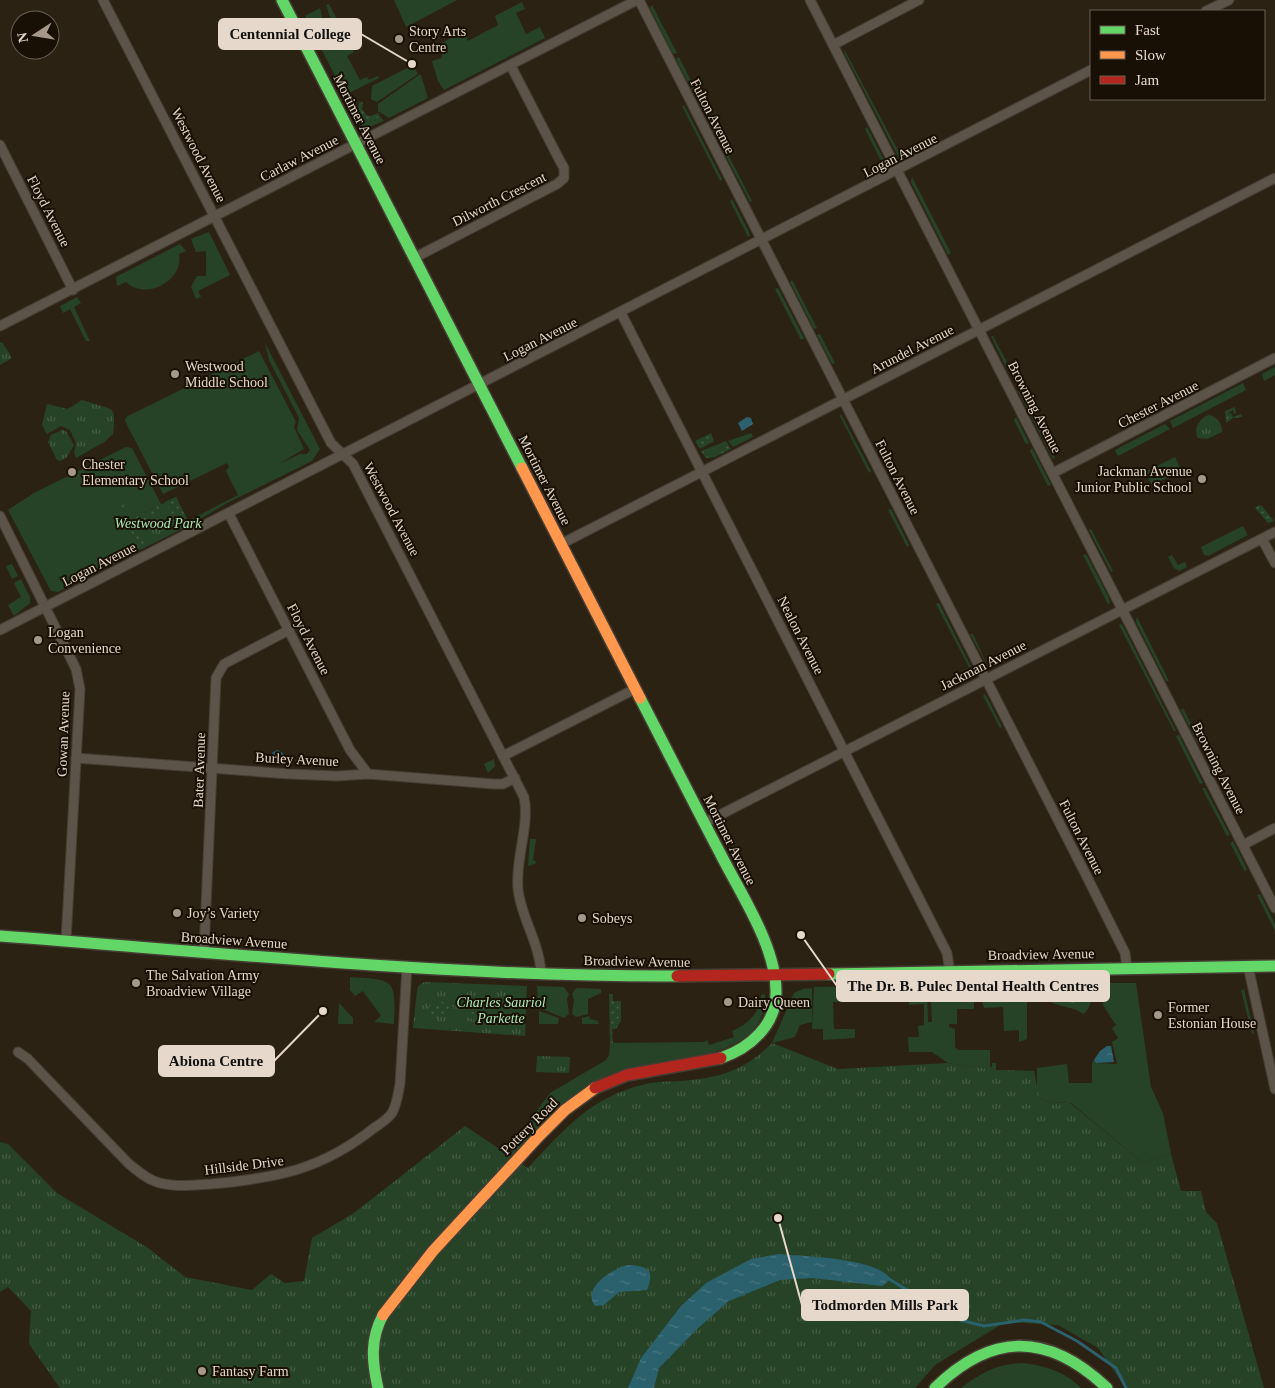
<svg xmlns="http://www.w3.org/2000/svg" width="1275" height="1388" font-family="'Times New Roman',serif">
<defs>
<pattern id="park-tufts" width="24" height="20" patternUnits="userSpaceOnUse" patternTransform="scale(1.25)"><rect width="24" height="20" fill="#264327"/><path d="M3 7l-1-3M5 7V3M7 7l1-3M15 17l-1-3M17 17v-4M19 17l1-3" fill="none" stroke="#465d45"/></pattern>
<pattern id="garden-dots" width="8" height="8" patternUnits="userSpaceOnUse" patternTransform="scale(1.25)"><rect width="8" height="8" fill="#264327"/><path d="M2 2h.1M6 6h.1" fill="none" stroke="#465d45" stroke-width="1.8" stroke-linecap="round"/></pattern>
<pattern id="water-ripples" width="26" height="14" patternUnits="userSpaceOnUse" patternTransform="scale(1.25)"><rect width="26" height="14" fill="#2b606d"/><path d="M2 4q2-2 4 0t4 0M15 11q2-2 4 0t4 0" fill="none" stroke="#4a7680"/></pattern>
</defs>
<rect width="100%" height="100%" fill="#2c2214"/>
<!-- grass -->
<g fill="#264327">
<path d="M394 0H457L406 27Z"/>
<path d="M522 2 525 9 516 13 526 34 540 27 545 38 444 90 438 81 432 61 442 58 441 49 438 45 464 31 468 41 498 25 495 16Z"/>
<path d="M329 4 354 52 347 56 360 80 367 77 369 80 378 76 379 78 345 95 314 35 327 28 332 22 326 5Z"/>
<path d="M652 5 654 9 677 53 673 54 650 8Z"/>
<path d="M320 8 323 21 311 29 305 16Z"/>
<path d="M844 49 901 156 899 158 845 54Z"/>
<path d="M679 57 718 135 716 137 676 59Z"/>
<path d="M413 65 418 74 377 102 371 99 372 86Z"/>
<path d="M419 75H421L428 98 389 118 378 111V104Z"/>
<path d="M684 105 722 179 720 181 682 106Z"/>
<path d="M352 108H357L358 112 373 121 380 116 384 121 364 129Z"/>
<path d="M867 127 884 160 886 164 883 165 865 129Z"/>
<path d="M719 137 752 201 750 202 717 139Z"/>
<path d="M912 177 951 253 948 255 911 182Z"/>
<path d="M732 199 749 232 750 236 748 237 730 201Z"/>
<path d="M209 232 230 275 198 291 201 297 196 299 191 287 197 276H206V251L196 252 191 239Z"/>
<path d="M180 244 186 251 179 254C184 281 145 301 126 282L117 286 116 277Z"/>
<path d="M792 280 817 328 814 329 790 282Z"/>
<path d="M778 288 804 338 801 340 775 289Z"/>
<path d="M77 297 81 303 74 307 90 341H86L70 309 63 313 60 306Z"/>
<path d="M820 334 835 363 832 364 817 335Z"/>
<path d="M991 336H993L1009 366 1006 367Z"/>
<path d="M265 343 320 449 312 461 229 502 190 525 188 521 238 495 226 471 229 467 227 463 163 494 125 421 126 417 259 351 296 422 294 427 304 449 277 465 300 454H307L310 450 297 430 299 418 269 360Z"/>
<path d="M1275 367V375L1264 381 1262 374Z"/>
<path d="M1243 383 1246 390 1173 428 1170 421Z"/>
<path d="M1020 389 1055 458 1053 459 1018 391Z"/>
<path d="M841 414 871 471 869 473 840 416Z"/>
<path d="M1016 417 1029 443 1026 444 1014 420Z"/>
<path d="M1165 424 1170 429 1118 456 1115 450Z"/>
<path d="M751 433 753 437 733 447 728 441Z"/>
<path d="M722 443 725 445 713 455 706 454 703 450Z"/>
<path d="M126 447 132 448 161 504 126 522 139 547 133 552 135 553 58 592 51 591 8 510 34 493Z"/>
<path d="M1032 448 1051 485 1048 486 1030 451Z"/>
<path d="M1175 457 1182 471 1152 485 1145 472Z"/>
<path d="M891 509 909 545 907 547 888 510Z"/>
<path d="M1243 526 1248 535 1208 556 1204 555 1201 547Z"/>
<path d="M1091 529 1113 571 1111 572 1089 530Z"/>
<path d="M1086 554 1108 596 1110 603 1108 604 1083 555Z"/>
<path d="M1172 555 1178 565 1185 562 1187 567 1179 571 1174 568 1168 557Z"/>
<path d="M12 564 18 576 12 579 6 566Z"/>
<path d="M21 579 30 597V603L14 616 8 605 21 597 14 583Z"/>
<path d="M939 603 974 673H972L936 604Z"/>
<path d="M1137 617 1169 681H1166L1136 622Z"/>
<path d="M1121 624 1123 626 1176 731H1174L1119 625Z"/>
<path d="M970 634H973L988 667 987 665Z"/>
<path d="M984 694 987 697 1002 727 1000 728 983 696Z"/>
<path d="M1183 708 1201 743 1198 744 1181 710Z"/>
<path d="M1179 735 1203 783 1200 784 1176 736Z"/>
<path d="M494 759 495 766 488 773 484 764Z"/>
<path d="M1202 788H1205L1230 835 1227 836Z"/>
<path d="M530 839H536L533 860 536 861 535 864 528 866Z"/>
<path d="M1233 841 1247 869 1245 872 1230 843Z"/>
<path d="M1260 894 1275 924V931L1257 895Z"/>
<path d="M350 977C394 980 396 978 394 1024L374 1022 381 1016 363 991 355 996 350 990Z"/>
<path d="M1090 983C1092 995 1093 1007 1083 1014 1072 1003 1039 1010 1044 984Z"/>
<path d="M1105 983H1136L1151 1087 1163 1113 1171 1154 1142 1162 1071 1103 1048 1102 1039 1097 1037 1091V1068L1067 1064 1069 1083H1092V1063L1094 1060 1096 1063 1117 1064 1112 1042 1118 1038 1112 1028 1116 1025 1103 1005Z"/>
<path d="M984 984H1027V1039L1019 1042V1030L1004 1031 1003 1007 984 1008 980 994Z"/>
<path d="M927 985 928 1022H932L930 985H952L958 996 974 1002V1009H957V1024H949V1027L955 1029V1047L958 1050H990V1067H992V1063H996V1070L948 1063 932 1052H909L908 1037H919L918 1026 924 1025V1004L909 1005 908 986Z"/>
<path d="M537 986 564 987 569 994 567 999 569 1014 564 1018 538 1007Z"/>
<path d="M873 986 872 1001 833 1002 834 1029H855V1038L823 1040V1029H812L814 987Z"/>
<path d="M576 988 601 989V993L588 999V1014L576 1017 572 1014 574 1000 572 994Z"/>
<path d="M812 988V1022L800 1025 795 1037 772 1043 794 993 803 989Z"/>
<path d="M1244 989 1254 1033 1252 1034 1241 990Z"/>
<path d="M765 994C769 1068 650 1055 604 1077 567 1095 541 1127 512 1156L511 1146 550 1093 606 1060 609 1055 610 1043 704 1042 707 1040 709 1045 734 1037 732 1031C748 1024 760 1013 761 995Z"/>
<path d="M339 1003 353 1018V1024H338Z"/>
<path d="M539 1011 559 1018 558 1024H539Z"/>
<path d="M589 1016 590 1019 598 1021 599 1024H582V1018Z"/>
<path d="M1022 1363C1043 1365 1066 1372 1081 1388H961C980 1373 997 1364 1022 1363Z"/>
</g>
<!-- park -->
<g fill="url(#park-tufts)">
<path d="M2 342 12 358 0 365V343Z"/>
<path d="M82 400 111 409 114 414V425L113 434 104 442 76 458 74 453 76 443 70 430 61 426 47 434 42 425 47 404 68 409Z"/>
<path d="M1208 415C1215 415 1223 424 1222 432L1207 439 1198 438C1193 429 1199 419 1208 415Z"/>
<path d="M62 430 66 431 74 445 67 457 61 461 57 460 48 442 51 435Z"/>
<path d="M110 470 125 477 131 488 125 507 121 508C118 503 120 501 120 495 119 488 113 482 108 477Z"/>
<path d="M176 497 190 525 140 550 126 522Z"/>
<path d="M424 982 527 986 525 1036 413 1028 417 991 418 986Z"/>
<path d="M772 1043 838 1069 948 1063 996 1070 1034 1071 1039 1097 1048 1102 1070 1103 1142 1162 1171 1154 1181 1191H1201L1206 1212 1217 1223 1264 1388H1126L1098 1348 1058 1325 1005 1322 935 1365 915 1388H60L29 1344 31 1311 8 1287 0 1292V1142L8 1144 57 1193 148 1248 185 1277 252 1290 271 1274 285 1283 304 1281 312 1238 354 1213 465 1126 528 1168C564 1129 592 1096 646 1084 657 1081 669 1082 680 1081 720 1078 744 1071 772 1043Z"/>
<path d="M537 1056 570 1057 569 1073 536 1072Z"/>
</g>
<!-- garden -->
<g fill="url(#garden-dots)">
<path d="M359 101 363 103 362 109 366 115 371 116 378 113 380 116 373 121 362 119 358 112Z"/>
<path d="M1235 407 1236 413 1234 414 1233 410 1227 414 1231 413 1233 417 1241 414 1242 417 1233 418 1226 423 1225 411Z"/>
<path d="M711 433 714 441 700 449 695 441Z"/>
<path d="M726 441 731 449 715 457 706 458 701 451 703 450 706 454 713 455 725 445 722 443Z"/>
<path d="M176 497 190 525 184 528 180 527 165 502Z"/>
<path d="M161 504 162 510 136 521 134 526 138 533 143 534 147 543 145 547 133 552V550L139 547 126 522Z"/>
<path d="M1259 505 1262 506 1274 521 1268 523 1255 508Z"/>
<path d="M1066 990 1078 997 1079 1002 1065 1004 1063 994Z"/>
<path d="M609 994H613V1001H621V1021L616 1029H612L613 1043H610Z"/>
<path d="M442 1002 449 1003 454 1008 440 1018H436L425 1008Z"/>
<path d="M481 1006 485 1017 480 1022 470 1018V1014Z"/>
</g>
<!-- water -->
<g fill="url(#water-ripples)">
<path d="M747 417 751 418 753 424 742 431 738 423Z"/>
<path d="M277 750 283 753 284 759 281 763 278 762 272 753Z"/>
<path d="M1107 1046H1111L1114 1062 1096 1063 1094 1060 1100 1051Z"/>
<path d="M779 1254C807 1257 874 1257 891 1279L882 1286 812 1278 780 1280 729 1301 697 1329 659 1368 654 1388H628L641 1358 681 1306 706 1283 751 1259Z"/>
<path d="M629 1265C648 1266 655 1270 647 1290L619 1292 604 1305 595 1306C581 1288 614 1267 629 1265Z"/>
</g>
<g fill="none" stroke-linecap="round" stroke-linejoin="round">
<!-- stream -->
<path stroke="#2b606d" stroke-width="3" d="M889 1279 907 1290 929 1298 948 1317 984 1326 1024 1320 1041 1322 1077 1341 1116 1368 1126 1388"/>
<!-- street casing -->
<g stroke="#463d34" stroke-width="11">
<g id="street">
<path d="M103 0 331 443 353 464 524 797C530 826 515 858 518 889 521 918 540 943 541 974"/>
<path d="M639 0 1085 873 1125 953 1127 968"/>
<path d="M810 0 1275 908"/>
<path d="M1206 11 1229 0"/>
<path d="M833 45 919 0"/>
<path d="M0 145 73 290"/>
<path d="M414 258 557 184 564 178V168L560 161 511 66"/>
<path d="M621 313 947 953 950 972"/>
<path d="M0 326 637 0"/>
<path d="M1053 473 1275 358"/>
<path d="M229 514 350 750 368 774"/>
<path d="M0 516 76 669 80 689 66 941"/>
<path d="M1262 539 1275 563"/>
<path d="M561 544 1275 178"/>
<path d="M0 630 1091 70"/>
<path d="M503 756 635 689"/>
<path d="M76 758 289 774 337 776 368 774 494 784H503L515 778"/>
<path d="M704 823 1275 532"/>
<path d="M1243 845 1275 828"/>
<path d="M204 952 216 678 224 664 289 630"/>
<path d="M1248 966 1275 1089"/>
<path d="M18 1052 28 1059 129 1164C137 1170 144 1177 154 1181 171 1188 193 1185 211 1184 277 1178 321 1170 374 1128 380 1124 388 1119 392 1113 397 1104 398 1094 400 1084L407 967"/>
</g>
</g>
<!-- fast casing -->
<g stroke="#463d34" stroke-width="14">
<g id="fast">
<path d="M282 0 522 468"/>
<path d="M640 698C667 750 693 802 720 853 740 893 777 947 776 993 776 1025 750 1048 721 1058"/>
<path d="M0 936C225 953 451 977 677 976"/>
<path d="M829 974 1275 966"/>
<path d="M378 1388C372 1362 370 1339 383 1315"/>
<path d="M935 1388C993 1331 1049 1333 1107 1388"/>
</g>
</g>
<!-- slow casing -->
<g stroke="#463d34" stroke-width="14">
<g id="slow">
<path d="M522 468 640 698"/>
<path d="M383 1315 433 1251 539 1136 565 1110 595 1088"/>
</g>
</g>
<!-- jam casing -->
<g stroke="#463d34" stroke-width="14">
<g id="jam">
<path d="M677 976 829 974"/>
<path d="M595 1088 627 1075 721 1058"/>
</g>
</g>
<!-- street -->
<use href="#street" stroke="#5c5349" stroke-width="9"/>
<!-- fast -->
<use href="#fast" stroke="#63d668" stroke-width="11"/>
<!-- slow -->
<use href="#slow" stroke="#ff974d" stroke-width="11"/>
<!-- jam -->
<use href="#jam" stroke="#b3261e" stroke-width="11"/>
</g>
<!-- markers -->
<g fill="#a5988a" stroke="#180f05" stroke-width="2">
<circle cx="399" cy="39" r="5"/>
<circle cx="175" cy="374" r="5"/>
<circle cx="72" cy="472" r="5"/>
<circle cx="1202" cy="479" r="5"/>
<circle cx="38" cy="640" r="5"/>
<circle cx="177" cy="913" r="5"/>
<circle cx="582" cy="918" r="5"/>
<circle cx="136" cy="983" r="5"/>
<circle cx="728" cy="1002" r="5"/>
<circle cx="1158" cy="1015" r="5"/>
<circle cx="202" cy="1371" r="5"/>
</g>
<g text-anchor="middle" stroke-width="4" stroke-linejoin="round" paint-order="stroke">
<!-- poi labels -->
<g font-size="14" fill="#e6d8ca" stroke="#180f05" text-anchor="start">
<text x="409" y="36">Story Arts<tspan x="409" dy="16">Centre</tspan></text>
<text x="185" y="371">Westwood<tspan x="185" dy="16">Middle School</tspan></text>
<text x="82" y="469">Chester<tspan x="82" dy="16">Elementary School</tspan></text>
<text x="1192" y="476" text-anchor="end">Jackman Avenue<tspan x="1192" dy="16">Junior Public School</tspan></text>
<text x="48" y="637">Logan<tspan x="48" dy="16">Convenience</tspan></text>
<text x="187" y="918">Joy’s Variety</text>
<text x="592" y="923">Sobeys</text>
<text x="146" y="980">The Salvation Army<tspan x="146" dy="16">Broadview Village</tspan></text>
<text x="738" y="1007">Dairy Queen</text>
<text x="1168" y="1012">Former<tspan x="1168" dy="16">Estonian House</tspan></text>
<text x="212" y="1376">Fantasy Farm</text>
</g>
<!-- street labels -->
<g font-size="14" fill="#e6d8ca" stroke="#180f05">
<text transform="translate(713 116) rotate(63)" y="5">Fulton Avenue</text>
<text transform="translate(360 119) rotate(63)" y="5">Mortimer Avenue</text>
<text transform="translate(199 155) rotate(63)" y="5">Westwood Avenue</text>
<text transform="translate(900 155) rotate(-27)" y="5">Logan Avenue</text>
<text transform="translate(299 158) rotate(-27)" y="5">Carlaw Avenue</text>
<text transform="translate(499 199) rotate(-27)" y="5">Dilworth Crescent</text>
<text transform="translate(49 211) rotate(63)" y="5">Floyd Avenue</text>
<text transform="translate(540 339) rotate(-27)" y="5">Logan Avenue</text>
<text transform="translate(912 349) rotate(-27)" y="5">Arundel Avenue</text>
<text transform="translate(1158 404) rotate(-27)" y="5">Chester Avenue</text>
<text transform="translate(1035 407) rotate(63)" y="5">Browning Avenue</text>
<text transform="translate(898 477) rotate(63)" y="5">Fulton Avenue</text>
<text transform="translate(545 480) rotate(63)" y="5">Mortimer Avenue</text>
<text transform="translate(392 509) rotate(62)" y="5">Westwood Avenue</text>
<text transform="translate(99 564) rotate(-27)" y="5">Logan Avenue</text>
<text transform="translate(801 635) rotate(63)" y="5">Nealon Avenue</text>
<text transform="translate(309 639) rotate(63)" y="5">Floyd Avenue</text>
<text transform="translate(983 665) rotate(-27)" y="5">Jackman Avenue</text>
<text transform="translate(63 734) rotate(-88)" y="5">Gowan Avenue</text>
<text transform="translate(297 759) rotate(3)" y="5">Burley Avenue</text>
<text transform="translate(1219 768) rotate(63)" y="5">Browning Avenue</text>
<text transform="translate(199 770) rotate(-88)" y="5">Bater Avenue</text>
<text transform="translate(1082 837) rotate(63)" y="5">Fulton Avenue</text>
<text transform="translate(730 840) rotate(63)" y="5">Mortimer Avenue</text>
<text transform="translate(234 940) rotate(4)" y="5">Broadview Avenue</text>
<text transform="translate(1041 954) rotate(-1)" y="5">Broadview Avenue</text>
<text transform="translate(637 961) rotate(1)" y="5">Broadview Avenue</text>
<text transform="translate(529 1126) rotate(-45)" y="5">Pottery Road</text>
<text transform="translate(244 1165) rotate(-7)" y="5">Hillside Drive</text>
</g>
<!-- park labels -->
<g font-size="14" font-style="italic" fill="#aeebb5" stroke="#180f05">
<text x="158" y="528">Westwood Park</text>
<text x="501" y="1007">Charles Sauriol<tspan x="501" dy="16">Parkette</tspan></text>
</g>
</g>
<!-- callouts -->
<path fill="none" stroke="#e6d8ca" stroke-width="2" d="M412 64L361 34M801 935L837 986M323 1011L274 1061M778 1218L802 1305"/>
<g fill="#e6d8ca" stroke="#180f05" stroke-width="2">
<circle cx="412" cy="64" r="5"/>
<circle cx="801" cy="935" r="5"/>
<circle cx="323" cy="1011" r="5"/>
<circle cx="778" cy="1218" r="5"/>
</g>
<g fill="#e6d8ca" stroke="#e6d8ca" stroke-width="2">
<rect x="219" y="19" width="142" height="30" rx="5"/>
<rect x="837" y="971" width="272" height="30" rx="5"/>
<rect x="159" y="1046" width="115" height="30" rx="5"/>
<rect x="802" y="1290" width="166" height="30" rx="5"/>
</g>
<g font-size="15" text-anchor="middle" font-weight="bold" fill="#111">
<text x="290" y="39">Centennial College</text>
<text x="973" y="991">The Dr. B. Pulec Dental Health Centres</text>
<text x="216" y="1066">Abiona Centre</text>
<text x="885" y="1310">Todmorden Mills Park</text>
</g>
<!-- legend -->
<rect x="1090" y="10" width="175" height="90" fill="#180f05" stroke="#6a5f54"/>
<rect x="1100" y="26" width="25" height="8" fill="#63d668" stroke="#6a5f54"/>
<text x="1135" y="35" font-size="15" fill="#e6d8ca">Fast</text>
<rect x="1100" y="51" width="25" height="8" fill="#ff974d" stroke="#6a5f54"/>
<text x="1135" y="60" font-size="15" fill="#e6d8ca">Slow</text>
<rect x="1100" y="76" width="25" height="8" fill="#b3261e" stroke="#6a5f54"/>
<text x="1135" y="85" font-size="15" fill="#e6d8ca">Jam</text>
<!-- north arrow -->
<g transform="translate(35 35) rotate(258)"><circle r="24" fill="#180f05" stroke="#6a5f54"/>
<path d="M0-4L9 19L0 12L-9 19Z" fill="#a5988a"/>
<text y="-8" font-size="14" font-weight="bold" text-anchor="middle" fill="#e6d8ca">N</text>
</g>
</svg>
